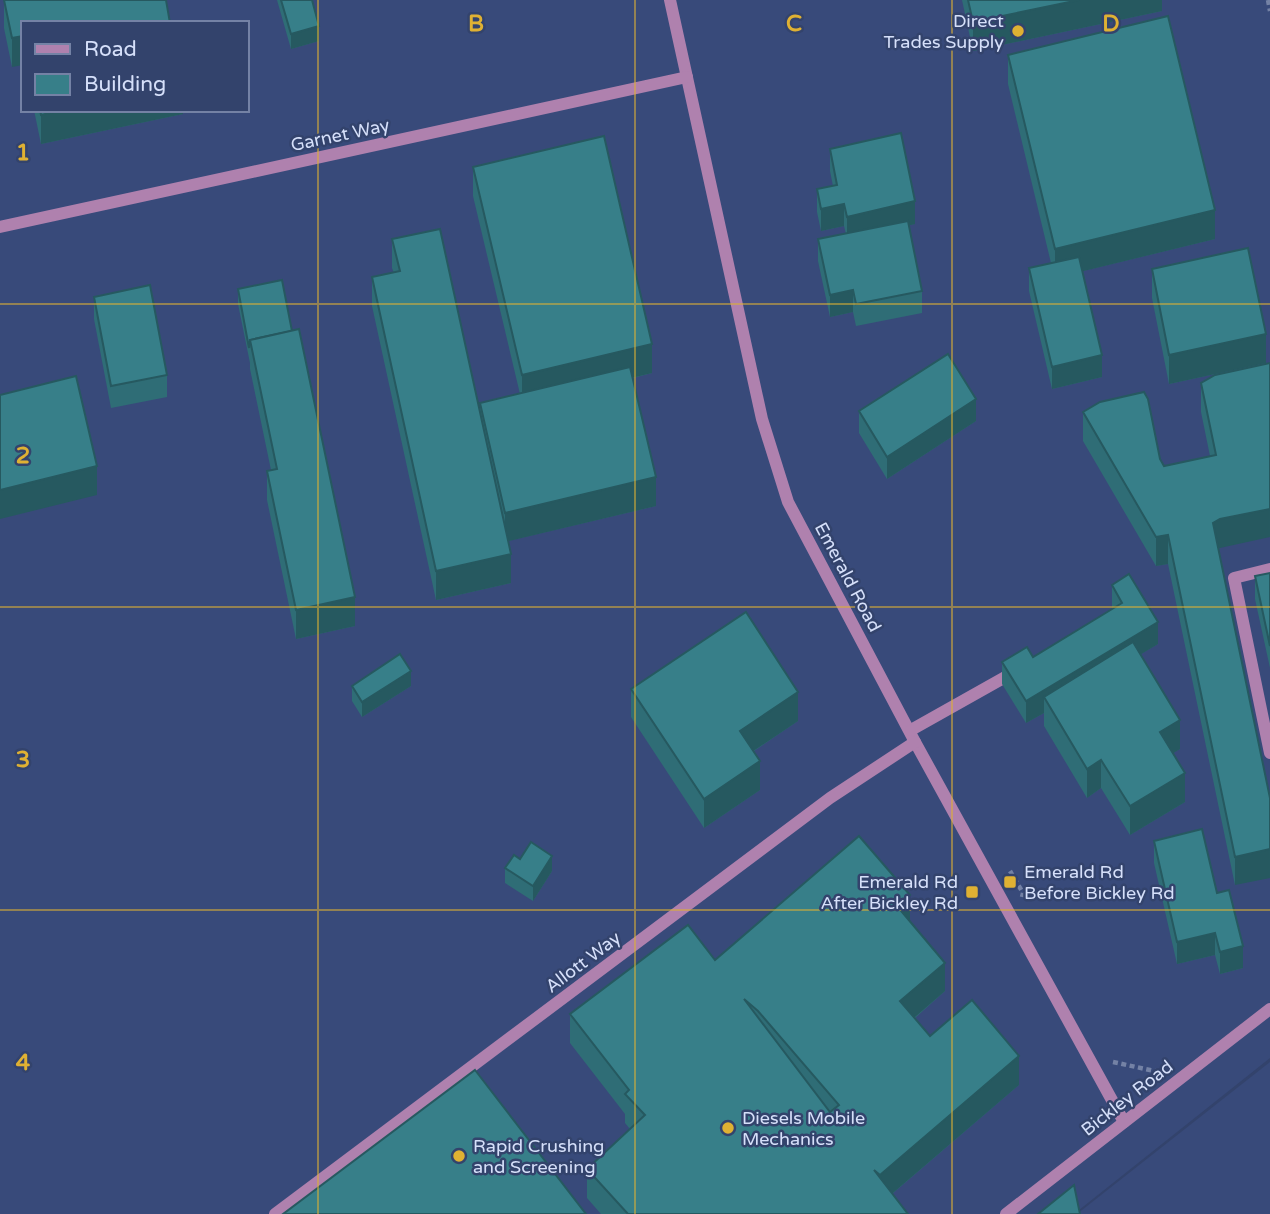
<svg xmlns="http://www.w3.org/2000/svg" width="1270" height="1214" font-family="'Varela Round',sans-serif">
<rect width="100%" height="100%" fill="#33436c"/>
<!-- built -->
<g fill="#384a7a" fill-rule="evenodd">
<path d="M0 0H1270V1058L1074 1214H0ZM23 23H247V110H23Z"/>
<path d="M1270 1062V1214H1077Z"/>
</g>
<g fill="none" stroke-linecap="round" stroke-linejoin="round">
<!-- path -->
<g stroke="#7482a5" stroke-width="4.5" stroke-dasharray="5 3.5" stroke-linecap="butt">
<path d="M1268 0 1270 11"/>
<path d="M1010 871 1023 893 1022 897"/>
<path d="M1113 1062 1159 1072"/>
</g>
<!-- minor -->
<g stroke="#af81ae" stroke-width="12">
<path d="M670 0 762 419 788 502 915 742 1124 1122"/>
<path d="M0 227 687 77"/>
<path d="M1270 569 1234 578 1270 753"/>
<path d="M911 730 1016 671"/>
<path d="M275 1214 830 798 915 742"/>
<path d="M1006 1214 1270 1009"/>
</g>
</g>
<!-- wall -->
<g fill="#2f6d76">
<path d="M4 0 23 23 12 67 4 28Z"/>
<path d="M277 0H312L319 41 291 49Z"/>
<path d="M962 0H1162V11L973 51Z"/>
<path d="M1008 55 1215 239 1083 271 1102 377 1052 389 1029 291V268L1051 263 1008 84Z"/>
<path d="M34 110H183V114L41 144Z"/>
<path d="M830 149 915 224 909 225 922 291V313L856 326 853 312 830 317 818 261V239L846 234 844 226 821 231 817 212V189L833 186 830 171Z"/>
<path d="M473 167 652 373 633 378 656 506 508 541 511 583 436 600 372 306V277L394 273 392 268V239L480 412V403L520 394 473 196Z"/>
<path d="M1152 269 1266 363 1169 384 1152 298Z"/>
<path d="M238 289 292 331 355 626 296 639 267 500V471L271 470 250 369V363L238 304Z"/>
<path d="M94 297 167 375V397L111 408 94 319Z"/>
<path d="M1215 375 1220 548 1218 549 1270 798 1235 885 1168 564 1156 566 1083 441V412L1160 459 1164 466 1210 456 1201 412V383Z"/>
<path d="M859 411 976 421 887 479 859 433Z"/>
<path d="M1270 573V668L1255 599V576Z"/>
<path d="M1112 585 1158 644 1141 654 1180 749 1173 753 1185 802 1130 835 1101 788 1087 798 1044 726V713L1026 723 1002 684V662L1033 657 1113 609 1112 607Z"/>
<path d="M352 686H411L362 717 352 701Z"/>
<path d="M631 689 798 721 754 751 760 790 704 828 631 717Z"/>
<path d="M1154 841 1217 893 1243 968 1220 974 1215 955 1177 964 1154 863Z"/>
<path d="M520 859 552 871 533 901 505 883V868Z"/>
<path d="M910 922 945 991 915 1018 930 1036 1019 1085 892 1194 908 1214H601L587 1198V1169L630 1129 625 1123V1114L570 1043V1014L715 960Z"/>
</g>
<!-- shaded-wall -->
<g fill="#265960">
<path d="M1079 0H1162V11L973 51V22Z"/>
<path d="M319 26V41L291 49V34Z"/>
<path d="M23 36V65L12 67V38Z"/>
<path d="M62 110H183V114L41 144V115Z"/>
<path d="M915 201V224L847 239V217Z"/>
<path d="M844 204V226L821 231V209Z"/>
<path d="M1215 210V239L1055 278V249Z"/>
<path d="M853 290V312L830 317V295Z"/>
<path d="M1266 334V363L1169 384V355Z"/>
<path d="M652 344V373L522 404V375Z"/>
<path d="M1102 355V377L1052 389V367Z"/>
<path d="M976 399V421L887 479V457Z"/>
<path d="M97 466V495L0 519V490Z"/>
<path d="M656 477V506L505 542V513Z"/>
<path d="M1270 509V537L1220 548 1213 552V523L1220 519Z"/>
<path d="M1168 535V564L1156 566V537Z"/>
<path d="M511 554V583L436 600V571Z"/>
<path d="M355 597V626L296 639V610Z"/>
<path d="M1158 622V644L1051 708 1044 697V713L1026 723V701Z"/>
<path d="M411 671V686L362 717V702Z"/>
<path d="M798 692V721L740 760V731Z"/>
<path d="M1180 720V749L1160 761V732Z"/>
<path d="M1101 760V788L1087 798V769Z"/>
<path d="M760 761V790L704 828V799Z"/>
<path d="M1185 773V802L1130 835V806Z"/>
<path d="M1270 849V878L1235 885V857Z"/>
<path d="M552 856V871L533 901V886Z"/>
<path d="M910 895V924L897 906Z"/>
<path d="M1215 933V955L1177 964V942Z"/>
<path d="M1243 946V968L1220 974V952Z"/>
<path d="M945 963V991L900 1030V1001Z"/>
<path d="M1019 1056V1085L880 1204V1175Z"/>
</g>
<!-- building -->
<g fill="#377f89" stroke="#265960" stroke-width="2" fill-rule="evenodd">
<path d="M4 0H166L170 23H23V36L12 38Z"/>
<path d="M281 0H312L319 26 291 34Z"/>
<path d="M968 0H1079L973 22Z"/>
<path d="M1168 16 1215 210 1055 249 1008 55Z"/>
<path d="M40 110H62L41 115Z"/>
<path d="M901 133 915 201 847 217 844 204 821 209 817 189 837 185 830 149Z"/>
<path d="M604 136 652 344 522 375 473 167Z"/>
<path d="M908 221 922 291 856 304 853 290 830 295 818 239Z"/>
<path d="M440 229 511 554 436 571 372 277 400 271 392 239Z"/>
<path d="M1248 248 1266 334 1169 355 1152 269Z"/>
<path d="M1079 257 1102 355 1052 367 1029 268Z"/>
<path d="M282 280 292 331 250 340 249 348 238 289Z"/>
<path d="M150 285 167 375 111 386 94 297Z"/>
<path d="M299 329 355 597 296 610 267 471 277 469 250 340Z"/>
<path d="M948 354 976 399 887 457 859 411Z"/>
<path d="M1270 363V509L1220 519 1213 523 1270 798V849L1235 857 1168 535 1156 537 1083 412 1100 402 1144 392 1148 399 1160 459 1164 466 1216 455 1201 383 1215 375Z"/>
<path d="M630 367 656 477 505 513 480 403Z"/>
<path d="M76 376 97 466 0 490V395Z"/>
<path d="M1270 573V646L1255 576Z"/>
<path d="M1129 574 1158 622 1026 701 1002 662 1027 647 1033 657 1122 603 1112 585Z"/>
<path d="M746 612 798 692 740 731 760 761 704 799 631 689Z"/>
<path d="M1133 642 1180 720 1160 732 1185 773 1130 806 1101 760 1087 769 1044 697Z"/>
<path d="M400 654 411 671 362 702 352 686Z"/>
<path d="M1202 829 1217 893 1229 890 1243 946 1220 952 1215 933 1177 942 1154 841Z"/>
<path d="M859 836 910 895 897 906 945 963 900 1001 930 1036 972 1000 1019 1056 880 1175 874 1170 908 1214H628L587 1169 645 1115 625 1094 629 1090 570 1014 688 925 715 960ZM744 999 758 1011 839 1105 830 1112Z"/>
<path d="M531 842 552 856 533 886 505 868 514 855 520 859Z"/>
<path d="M475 1070 586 1214H283Z"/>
<path d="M1074 1185 1080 1214H1038Z"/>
</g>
<!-- grid -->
<path fill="none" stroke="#dfb133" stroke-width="2" stroke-opacity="0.55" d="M318 0V1214M635 0V1214M952 0V1214M0 304H1270M0 607H1270M0 910H1270"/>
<!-- markers -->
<g fill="#dfb133" stroke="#33436c" stroke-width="2.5">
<circle cx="1018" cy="31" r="7"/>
<rect x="1003" y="875" width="14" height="14" rx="3.5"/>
<rect x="965" y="885" width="14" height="14" rx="3.5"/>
<circle cx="728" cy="1128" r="7"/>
<circle cx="459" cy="1156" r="7"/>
</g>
<g text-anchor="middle" stroke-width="5" stroke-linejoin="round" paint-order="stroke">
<!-- poi labels -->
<g font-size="18" fill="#d6e0fa" stroke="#33436c" text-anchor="start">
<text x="1004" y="27" text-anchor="end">Direct<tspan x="1004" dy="21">Trades Supply</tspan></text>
<text x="1024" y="878">Emerald Rd<tspan x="1024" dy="21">Before Bickley Rd</tspan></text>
<text x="958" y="888" text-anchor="end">Emerald Rd<tspan x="958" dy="21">After Bickley Rd</tspan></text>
<text x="742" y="1124">Diesels Mobile<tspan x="742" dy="21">Mechanics</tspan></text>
<text x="473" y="1152">Rapid Crushing<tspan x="473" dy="21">and Screening</tspan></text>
</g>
<!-- street labels -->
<g font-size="18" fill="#d6e0fa" stroke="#33436c">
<text transform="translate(340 135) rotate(-12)" y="6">Garnet Way</text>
<text transform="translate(848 577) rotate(62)" y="6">Emerald Road</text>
<text transform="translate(583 962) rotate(-37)" y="6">Allott Way</text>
<text transform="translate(1127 1098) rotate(-38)" y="6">Bickley Road</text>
</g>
</g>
<g font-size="23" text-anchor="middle" font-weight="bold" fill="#dfb133" stroke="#33436c" stroke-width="5" stroke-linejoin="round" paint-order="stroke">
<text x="476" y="31">B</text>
<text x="794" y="31">C</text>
<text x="1111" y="31">D</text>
<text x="23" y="160">1</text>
<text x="23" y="463">2</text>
<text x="23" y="767">3</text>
<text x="23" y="1070">4</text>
</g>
<!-- legend -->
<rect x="21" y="21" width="228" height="91" fill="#33436c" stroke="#7482a5" stroke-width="2"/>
<rect x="35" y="44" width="35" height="10" fill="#af81ae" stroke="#7482a5" stroke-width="2"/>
<text x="84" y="56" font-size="21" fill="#d6e0fa">Road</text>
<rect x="35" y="74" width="35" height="21" fill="#377f89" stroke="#7482a5" stroke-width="2"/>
<text x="84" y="91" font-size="21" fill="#d6e0fa">Building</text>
</svg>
